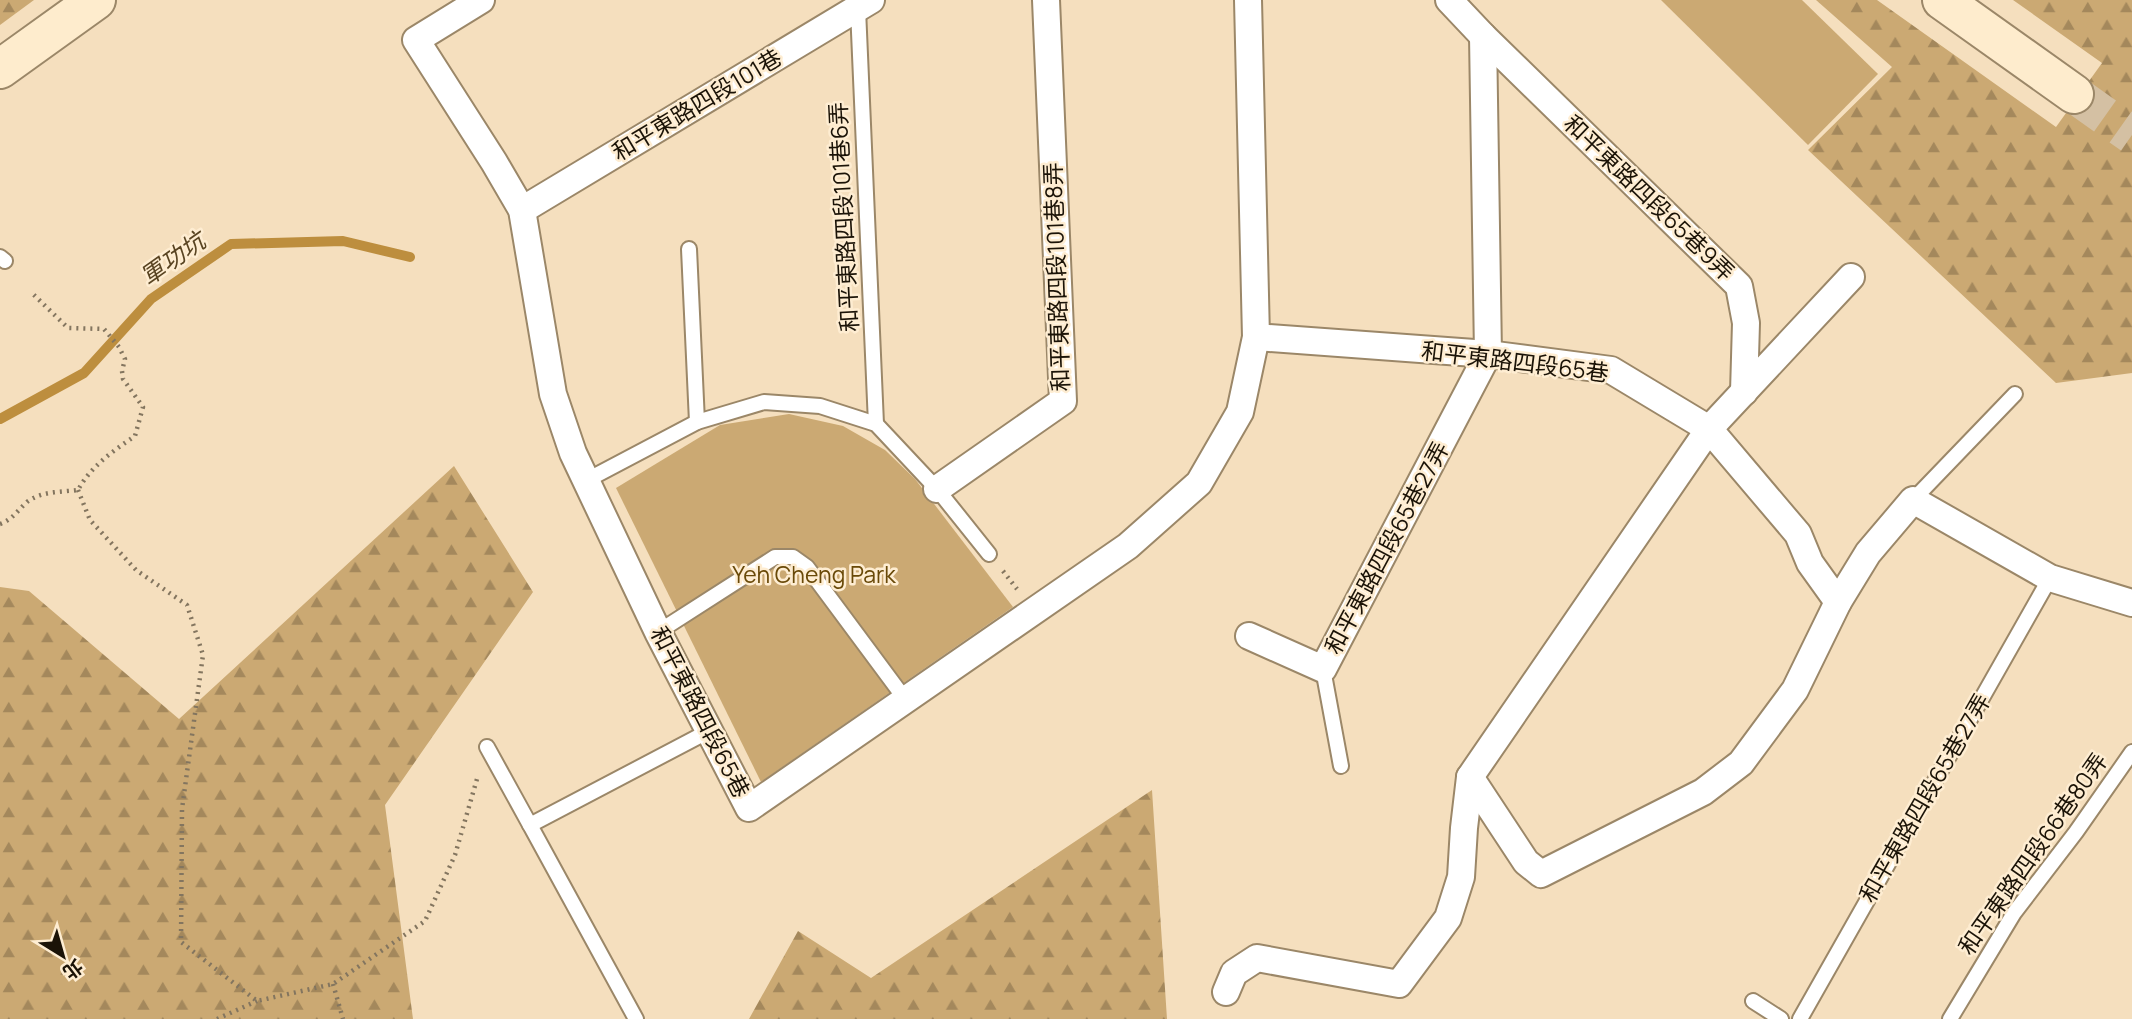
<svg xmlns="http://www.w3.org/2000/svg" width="2132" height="1019" font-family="Manrope,'Noto Sans TC',sans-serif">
<defs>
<pattern id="forest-firs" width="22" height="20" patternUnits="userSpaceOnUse" patternTransform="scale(1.75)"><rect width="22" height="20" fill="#cba973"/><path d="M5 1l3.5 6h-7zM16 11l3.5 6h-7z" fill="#a4885c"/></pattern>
</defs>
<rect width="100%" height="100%" fill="#f5dfbe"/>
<!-- green -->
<g fill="#cba973">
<path d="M1661 0H1802L1878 74 1808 145Z"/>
<path d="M789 414 843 426 885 450 915 479 1013 607 761 782 616 488 720 425Z"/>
</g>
<!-- forest -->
<g fill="url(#forest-firs)">
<path d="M0 0H34L0 25Z"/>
<path d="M1816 0H1877L2056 127 2102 63 2013 0H2132V373L2056 383 1808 150 1892 67Z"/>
<path d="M454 466 533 592 385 805 413 1019H0V587L29 591 179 719Z"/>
<path d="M1152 790 1167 1019H749L798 931 871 978Z"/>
</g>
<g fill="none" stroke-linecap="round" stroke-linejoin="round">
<!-- stream -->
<path stroke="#bd8e3e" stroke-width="10" d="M0 419 84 373 151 299 231 244 343 241 410 257"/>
<!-- secondary-tunnel -->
<path stroke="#d4c0a3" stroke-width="38" stroke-dasharray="38 19" stroke-linecap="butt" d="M2074 94 2132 135"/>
<!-- service casing -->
<g stroke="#9b8768" stroke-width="18">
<g id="service">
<path d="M858 9 876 424"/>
<path d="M689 249 697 422"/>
<path d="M0 257 5 261"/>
<path d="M587 480 697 422 764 402 820 406 876 424 937 489 989 554"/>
<path d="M1913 500 2015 394"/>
<path d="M658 632 775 557H793L807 567 905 699"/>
<path d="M1323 669 1341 766"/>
<path d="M487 747 530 825"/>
<path d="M1753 1001 1781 1019"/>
<path d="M636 1019 530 825 709 731"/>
<path d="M1800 1019 2050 578"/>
<path d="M1950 1019 2014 913 2076 832 2132 752"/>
</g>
</g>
<!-- minor casing -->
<g stroke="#9b8768" stroke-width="30">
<g id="minor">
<path d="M481 0 416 40 494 162 522 210 553 394 573 453 658 632 749 808 1128 546 1199 483 1240 412 1256 337 1248 0"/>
<path d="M1449 0 1483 36 1739 286 1746 323 1744 392"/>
<path d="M522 210 871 0"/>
<path d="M1256 337 1488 354 1611 370 1709 429 1798 534 1810 563 1838 602 1868 553 1913 500 2050 578 2132 603"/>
<path d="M937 489 1063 401 1046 0"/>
<path d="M1249 636 1323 669 1488 354 1483 36"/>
<path d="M1470 777 1526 862 1541 874 1703 792 1741 763 1795 690 1838 602"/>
<path d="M1226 992 1234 973 1257 958 1399 984 1448 918 1461 877 1464 828 1470 777 1709 429 1851 277"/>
</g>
</g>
<!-- secondary casing -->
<g stroke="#9b8768" stroke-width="42">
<g id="secondary">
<path d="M1942 0 2074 94"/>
<path d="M0 69 96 0"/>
</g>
</g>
<!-- path -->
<g stroke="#83755f" stroke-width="4.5" stroke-dasharray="2 5" stroke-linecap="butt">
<path d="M78 490 90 520 136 570 187 605 203 655 182 809 181 942 257 1001 333 984 425 921 455 855 477 779"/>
<path d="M0 524C12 520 18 510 27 502 41 491 62 492 78 490 91 466 113 451 135 436L143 407 123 379 122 371 125 359 119 347 104 329 68 328 33 294"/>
<path d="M1003 571 1017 589"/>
<path d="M333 984 343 1019"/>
<path d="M217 1019 257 1001"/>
</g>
<!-- service -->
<use href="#service" stroke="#fff" stroke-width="14"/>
<!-- minor -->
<use href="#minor" stroke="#fff" stroke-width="26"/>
<!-- secondary -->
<use href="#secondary" stroke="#feeccd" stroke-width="38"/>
</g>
<g text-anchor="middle" stroke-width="5" stroke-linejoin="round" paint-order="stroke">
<!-- street labels -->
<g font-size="23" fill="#1b1307" stroke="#feedd2">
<text transform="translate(697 105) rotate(-31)" y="8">和平東路四段101巷</text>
<text transform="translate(1649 198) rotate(44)" y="8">和平東路四段65巷9弄</text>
<text transform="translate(844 217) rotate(-93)" y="8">和平東路四段101巷6弄</text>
<text transform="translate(1057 277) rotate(-92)" y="8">和平東路四段101巷8弄</text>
<text transform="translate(1515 362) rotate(7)" y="8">和平東路四段65巷</text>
<text transform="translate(1387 548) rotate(-62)" y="8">和平東路四段65巷27弄</text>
<text transform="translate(700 712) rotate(63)" y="8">和平東路四段65巷</text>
<text transform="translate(1925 798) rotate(-60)" y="8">和平東路四段65巷27弄</text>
<text transform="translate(2033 854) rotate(-55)" y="8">和平東路四段66巷80弄</text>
</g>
<!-- park labels -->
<g font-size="23" fill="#694908" stroke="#feedd2">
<text x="814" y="583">Yeh Cheng Park</text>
</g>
<!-- water labels -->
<g font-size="24" font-style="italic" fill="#594422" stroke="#feedd2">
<text transform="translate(173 259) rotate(-35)" y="8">軍功坑</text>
</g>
</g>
<!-- north arrow -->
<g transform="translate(63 956) rotate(143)" stroke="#feedd2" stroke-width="5" paint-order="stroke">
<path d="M0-5L12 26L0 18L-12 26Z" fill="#1b1307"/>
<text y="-10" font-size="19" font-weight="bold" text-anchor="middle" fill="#1b1307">北</text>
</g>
</svg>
